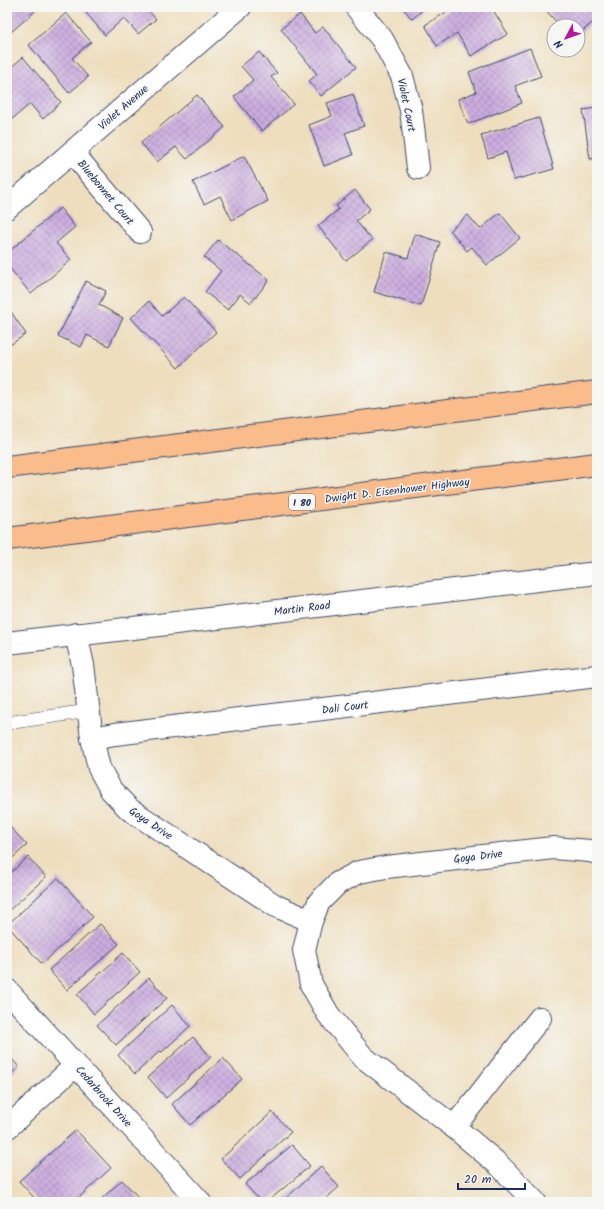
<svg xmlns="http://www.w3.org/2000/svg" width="604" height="1209" font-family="Kalam,sans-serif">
<defs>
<pattern id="building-cross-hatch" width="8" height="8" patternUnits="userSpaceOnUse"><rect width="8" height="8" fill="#ccaddf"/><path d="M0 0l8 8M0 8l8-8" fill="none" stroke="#a58db8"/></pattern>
</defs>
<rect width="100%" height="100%" fill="#f6f6f2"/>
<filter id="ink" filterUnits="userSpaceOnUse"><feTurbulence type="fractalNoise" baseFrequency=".025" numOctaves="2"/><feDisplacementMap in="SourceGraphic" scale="8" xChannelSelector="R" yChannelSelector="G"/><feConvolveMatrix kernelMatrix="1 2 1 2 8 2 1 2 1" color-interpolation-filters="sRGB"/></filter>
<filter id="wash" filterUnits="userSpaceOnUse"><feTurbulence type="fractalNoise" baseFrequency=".012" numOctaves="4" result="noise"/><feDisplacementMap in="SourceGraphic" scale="16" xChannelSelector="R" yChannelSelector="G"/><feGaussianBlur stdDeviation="0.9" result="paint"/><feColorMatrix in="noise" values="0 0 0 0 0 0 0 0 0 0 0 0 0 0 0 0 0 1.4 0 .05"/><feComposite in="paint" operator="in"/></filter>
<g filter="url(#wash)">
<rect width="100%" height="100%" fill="#eedebd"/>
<g id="blocks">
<!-- building -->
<g fill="url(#building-cross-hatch)">
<path d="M7 7H34L36 10 10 33 7 29Z"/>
<path d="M81 7H145L156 19 138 34 124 18 105 35Z"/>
<path d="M402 7H426L412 19Z"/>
<path d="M455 7H491L508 34 471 56 457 33 437 46 425 25Z"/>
<path d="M543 7H597V19L578 35V26H560Z"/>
<path d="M66 13 91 42 72 58 88 77 69 93 29 45Z"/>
<path d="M300 14 315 33 323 27 356 67 321 96 309 81 317 74 281 29Z"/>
<path d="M597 46V63H596L593 47Z"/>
<path d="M530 48 541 76 515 86 522 103 468 124 458 99 476 92 469 72Z"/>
<path d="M259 52 277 73 271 77 294 104 262 131 234 97 253 80 241 66Z"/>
<path d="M23 57 61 102 43 119 30 104 10 121 7 117V71Z"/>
<path d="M353 94 364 126 345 133 353 155 324 166 309 125 332 116 327 103Z"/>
<path d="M197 95 225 127 187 159 176 147 157 162 141 143Z"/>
<path d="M597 108V158L590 159 583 110Z"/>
<path d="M539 118 554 169 514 180 506 152 488 158 481 135Z"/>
<path d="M244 156 268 201 232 220 220 196 204 204 193 182Z"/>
<path d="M355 190 370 209 356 221 372 240 346 261 318 226 339 209 336 206Z"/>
<path d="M60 208 75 227 56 243 71 260 31 294 7 265V253Z"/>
<path d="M500 213 520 238 487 265 472 247 467 251 450 230 468 215 480 229Z"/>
<path d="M415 234 440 242 421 306 374 292 386 252 408 258Z"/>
<path d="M218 240 269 280 251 303 240 294 228 310 205 292 221 271 204 257Z"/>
<path d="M86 281 106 291 99 305 123 318 109 346 87 335 81 347 58 336Z"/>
<path d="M184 297 216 332 178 368 131 318 149 301 162 316Z"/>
<path d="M7 306 26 334 7 347Z"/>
<path d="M8 825 27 845 7 863V826Z"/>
<path d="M28 857 46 877 7 912V876Z"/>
<path d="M58 878 93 917 42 964 7 925Z"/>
<path d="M100 924 119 944 67 990 49 970Z"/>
<path d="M123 953 140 972 94 1014 77 994Z"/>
<path d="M149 978 167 998 116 1045 97 1025Z"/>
<path d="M172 1005 190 1026 162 1052 160 1051 135 1074 118 1055Z"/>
<path d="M193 1037 211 1057 166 1098 148 1077Z"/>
<path d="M7 1054 19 1067 7 1078Z"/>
<path d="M223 1058 242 1079 190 1125 172 1104Z"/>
<path d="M272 1112 291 1132 240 1179 221 1159Z"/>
<path d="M76 1130 111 1168 74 1202H38L19 1181Z"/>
<path d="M292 1145 310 1166 267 1202H261L245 1184Z"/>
<path d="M321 1166 339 1187 322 1202H282Z"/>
<path d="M122 1180 139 1198 134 1202H98Z"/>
</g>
</g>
</g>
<g filter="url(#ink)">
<use href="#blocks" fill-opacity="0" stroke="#3b496c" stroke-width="1"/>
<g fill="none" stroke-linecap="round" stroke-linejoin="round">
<!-- lane casing -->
<g stroke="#3b496c" stroke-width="14">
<path id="lane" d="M7 723 88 711"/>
</g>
<!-- street casing -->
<g stroke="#3b496c" stroke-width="24">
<g id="street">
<path d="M356 7 382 39 402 76 411 110 418 168"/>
<path d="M72 152 140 232"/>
<path d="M7 208 240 7"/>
<path d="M76 634 83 665 92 738 99 768 111 790 129 809 276 906 311 921"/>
<path d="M7 643 597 573"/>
<path d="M92 738 115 734 597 676"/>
<path d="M7 990 200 1202"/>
<path d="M454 1127 540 1018"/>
<path d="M7 1128 76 1065"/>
<path d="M535 1202 498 1164 454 1127 363 1057 328 1014 311 984 304 950 311 921 319 902 338 883 359 872 386 867 553 848 590 851 597 853"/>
</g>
</g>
<!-- highway casing -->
<g stroke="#3b496c" stroke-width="24">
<g id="highway">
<path d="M7 467 597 392"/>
<path d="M7 539 597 464"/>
</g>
</g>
<!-- lane -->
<use href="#lane" stroke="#fff" stroke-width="13"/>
<!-- street -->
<use href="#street" stroke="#fff" stroke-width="22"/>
<!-- highway -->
<use href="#highway" stroke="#f9bc8a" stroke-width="22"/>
</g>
</g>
<g text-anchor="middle" stroke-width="3" stroke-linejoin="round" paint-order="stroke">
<!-- shield labels -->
<rect fill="#f6f6f2" stroke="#5d6b8a" stroke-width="1" x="289" y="494" width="26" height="16" rx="3"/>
<g font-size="10" font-weight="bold" fill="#1b2f5e">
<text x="302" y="506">I 80</text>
</g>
<!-- street labels -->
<g font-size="11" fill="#1b2f5e" stroke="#f6f6f2">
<text transform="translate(407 105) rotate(78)" y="4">Violet Court</text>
<text transform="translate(123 107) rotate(-41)" y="4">Violet Avenue</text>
<text transform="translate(106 192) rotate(50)" y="4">Bluebonnet Court</text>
<text transform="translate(397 490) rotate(-7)" y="4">Dwight D. Eisenhower Highway</text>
<text transform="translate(302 608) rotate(-7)" y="4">Martin Road</text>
<text transform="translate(345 707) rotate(-7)" y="4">Dali Court</text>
<text transform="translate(151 823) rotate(34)" y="4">Goya Drive</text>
<text transform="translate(478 856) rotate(-7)" y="4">Goya Drive</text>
<text transform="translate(104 1096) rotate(48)" y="4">Cedarbrook Drive</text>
</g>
</g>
<!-- margin -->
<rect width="604" height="1209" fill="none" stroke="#f6f6f2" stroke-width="24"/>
<!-- north arrow -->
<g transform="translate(566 38) rotate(229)"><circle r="19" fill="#f6f6f2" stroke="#9ea6b7"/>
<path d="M0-3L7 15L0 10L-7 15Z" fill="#b5179e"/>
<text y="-6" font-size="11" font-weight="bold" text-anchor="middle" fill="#1b2f5e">N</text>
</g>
<!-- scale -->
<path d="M458 1183v6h67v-6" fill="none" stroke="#1b2f5e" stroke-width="2"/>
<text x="464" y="1183" font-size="12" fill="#1b2f5e" stroke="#f6f6f2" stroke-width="3" paint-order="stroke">20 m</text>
</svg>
